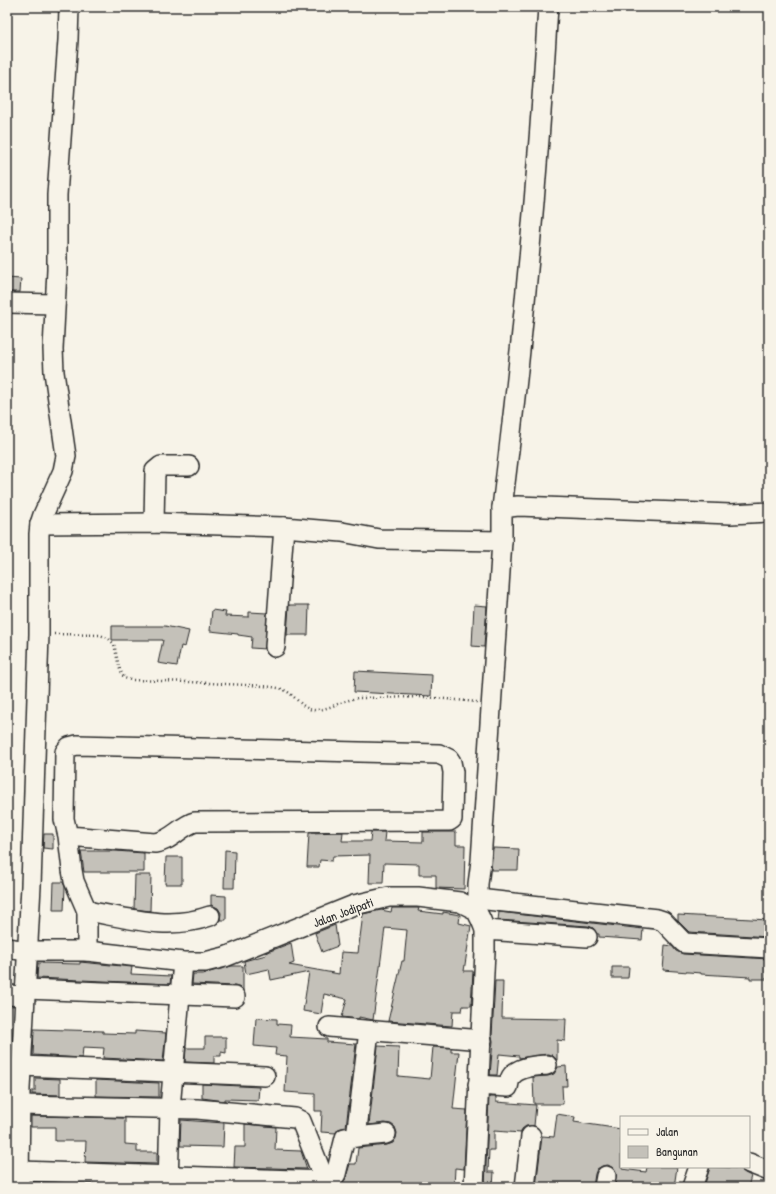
<svg xmlns="http://www.w3.org/2000/svg" width="776" height="1194" font-family="'Patrick Hand',sans-serif">
<rect width="100%" height="100%" fill="#f7f3e8"/>
<filter id="ink" filterUnits="userSpaceOnUse"><feTurbulence type="fractalNoise" baseFrequency=".025" numOctaves="2"/><feDisplacementMap in="SourceGraphic" scale="8" xChannelSelector="R" yChannelSelector="G"/><feConvolveMatrix kernelMatrix="1 2 1 2 8 2 1 2 1" color-interpolation-filters="sRGB"/></filter>
<g filter="url(#ink)">
<!-- building -->
<g fill="#c4c1b9" stroke="#2b2b2b">
<path d="M7 278 21 279 20 292H7Z"/>
<path d="M289 605H309L308 635H287Z"/>
<path d="M474 605 487 606 484 647 472 646Z"/>
<path d="M212 610 226 612 225 616 249 617V612L267 613 265 649 251 648 252 637 238 635V634L210 631Z"/>
<path d="M112 626H165L189 631 185 647 181 646 177 666 158 663 163 640H112Z"/>
<path d="M355 671 432 675 431 696 354 692Z"/>
<path d="M343 832 342 841H370L371 832H385L384 841 423 842V832H456V845H465L464 889 436 888V875H419V864L384 863 383 883H369L370 855 333 856 332 861 320 860 319 867H307L309 833Z"/>
<path d="M44 834H53V849L43 848Z"/>
<path d="M493 848 519 849 518 870H491Z"/>
<path d="M225 850 235 851 234 888H224Z"/>
<path d="M81 851H115L144 853V872H84Z"/>
<path d="M166 857H182V884H165Z"/>
<path d="M135 875H151L150 911 134 909Z"/>
<path d="M54 882H63L65 887 64 910H53Z"/>
<path d="M211 895 226 896V920H220L221 913 218 908 211 905Z"/>
<path d="M392 908H419L418 911 443 914V912L460 915 459 923 471 926 464 971H473L471 1006H463L462 1011H453L452 1026 388 1021 402 961H404L407 930 385 928 373 1020 359 1017V1019L342 1017 347 999 324 994 321 1014 303 1011 309 972 271 980 269 969 246 974 244 961 266 955 265 953 291 943 294 963 289 965 339 974 341 952 358 953 363 914 381 910 391 912Z"/>
<path d="M499 912 643 929 642 940 599 937V934H597L593 928 588 926 498 920Z"/>
<path d="M678 915 769 920V937L689 932 678 921Z"/>
<path d="M335 925 338 946 322 952 315 933Z"/>
<path d="M665 945 672 946 676 951 683 954 769 959V979H750V977L701 974V973L663 970Z"/>
<path d="M80 962 132 967 131 974 171 976 170 984 37 978 38 963 80 964Z"/>
<path d="M231 966H243V990L235 986 192 984 193 974H203Z"/>
<path d="M612 967H629L628 978H612Z"/>
<path d="M495 981H503L502 1018 566 1019 565 1041 557 1040V1060L552 1055 547 1054 519 1058V1056L499 1054 497 1075H490L493 1041 492 1036Z"/>
<path d="M256 1018 277 1019V1024L291 1025 290 1037 327 1039V1042L356 1044 346 1127 338 1129 336 1133 321 1132 322 1111H315V1094L285 1092 287 1056 275 1055 276 1048 254 1046Z"/>
<path d="M34 1029 103 1031V1033L135 1034V1031L166 1033 163 1061 103 1058 104 1048 83 1047 82 1058 33 1055Z"/>
<path d="M205 1037H226V1053L221 1052V1056H214V1063L185 1062 186 1048H205Z"/>
<path d="M378 1046 399 1047 398 1076 430 1079 433 1047 451 1048V1052H459L453 1109 467 1110 464 1169 455 1168 454 1187H339L345 1180 350 1164H356L358 1148 387 1145 393 1143 396 1138 397 1133 395 1127 391 1124 385 1123 369 1125Z"/>
<path d="M566 1066 567 1086H562L563 1104H534L533 1077 548 1076 554 1074 558 1067Z"/>
<path d="M35 1078 60 1079V1095L32 1094V1091H35Z"/>
<path d="M96 1080 159 1083V1097L96 1096Z"/>
<path d="M202 1084 259 1087 258 1100 225 1099V1101L202 1098Z"/>
<path d="M489 1097H496V1102L536 1105 534 1126H526L522 1129 521 1133 494 1131V1150H489L488 1172H494L493 1187H485Z"/>
<path d="M557 1114 575 1117 574 1122 621 1129V1167H623L622 1169 646 1172 647 1167H677L674 1187H615L616 1173 613 1168 608 1165 602 1166 597 1169 595 1174 593 1187H536L542 1136 554 1137Z"/>
<path d="M31 1116 125 1118V1144L137 1145V1152H157V1164L85 1162 86 1141H55V1127H31Z"/>
<path d="M181 1120 224 1123 223 1147 180 1146Z"/>
<path d="M245 1124 276 1127 275 1150 301 1151 307 1169 234 1167 235 1147H245Z"/>
<path d="M710 1167 739 1168 745 1173 751 1176 748 1187H704Z"/>
</g>
<g fill="none" stroke-linecap="round" stroke-linejoin="round">
<!-- minor casing -->
<g stroke="#2b2b2b" stroke-width="22">
<g id="minor">
<path d="M7 303 55 304"/>
<path d="M502 508C523 341 538 175 548 7"/>
<path d="M154 523 155 471 161 466H189"/>
<path d="M40 524 154 523 284 527 342 532 379 539 502 541"/>
<path d="M275 647 284 527"/>
<path d="M68 836 155 843C172 841 180 826 195 822L449 821 452 819V817L453 772 451 762 449 759 439 754 77 745 69 747 65 752 64 819 68 836 72 870 74 881 87 911V951"/>
<path d="M478 899 657 919 663 921 684 943 769 948"/>
<path d="M476 910 478 899V884L481 861 502 541V508L518 506 731 514 769 512"/>
<path d="M87 911C128 918 169 931 210 916"/>
<path d="M485 930 587 937"/>
<path d="M7 948 27 951H87L183 962H205L225 957 354 905 389 897H418L460 902 476 910 481 920 485 930V951L474 1187"/>
<path d="M25 989 235 997"/>
<path d="M7 995 24 996"/>
<path d="M329 1027 482 1040"/>
<path d="M21 1066 265 1076"/>
<path d="M478 1085 508 1087C509 1084 509 1080 511 1077 518 1066 536 1066 547 1065"/>
<path d="M20 1105 197 1109 295 1118 301 1121 321 1171 325 1187"/>
<path d="M356 1137 369 1031"/>
<path d="M749 1163 769 1171"/>
<path d="M20 1171 326 1181 334 1177 336 1174 345 1138 386 1134"/>
<path d="M19 1187 20 1089 31 886 39 634V534L40 524 43 515 63 471 66 456 54 372 53 349 57 270V195L68 40 69 7"/>
<path d="M168 1187 170 1108 183 962"/>
<path d="M525 1187 531 1136"/>
<path d="M604 1187 606 1176"/>
<path d="M692 1187 699 1167"/>
</g>
</g>
<!-- path -->
<path stroke="#2b2b2b" stroke-width="2.5" stroke-dasharray="1 3" stroke-linecap="butt" d="M54 634 100 635 108 638 114 644 119 667 124 678 131 680C163 681 195 682 226 684 244 685 261 685 278 688 293 690 300 709 314 710 329 710 343 700 358 698L425 697 477 702"/>
<!-- minor -->
<use href="#minor" stroke="#f7f3e8" stroke-width="19"/>
</g>
</g>
<g text-anchor="middle" stroke-width="3.5" stroke-linejoin="round" paint-order="stroke">
<!-- street labels -->
<g font-size="13" fill="#2b2b2b" stroke="#f7f3e8">
<text transform="translate(343 912) rotate(-20)" y="5">Jalan Jodipati</text>
</g>
</g>
<!-- margin -->
<rect width="776" height="1194" fill="none" stroke="#f7f3e8" stroke-width="24"/>
<rect x="12" y="12" width="752" height="1170" fill="none" stroke="#2b2b2b" stroke-width="1.5" filter="url(#ink)"/>
<!-- legend -->
<rect x="620" y="1116" width="130" height="52" fill="#f7f3e8" stroke="#a5a39c"/>
<rect x="628" y="1129" width="20" height="6" fill="#f7f3e8" stroke="#a5a39c"/>
<text x="656" y="1136" font-size="12" fill="#2b2b2b">Jalan</text>
<rect x="628" y="1146" width="20" height="12" fill="#c4c1b9" stroke="#a5a39c"/>
<text x="656" y="1156" font-size="12" fill="#2b2b2b">Bangunan</text>
</svg>
